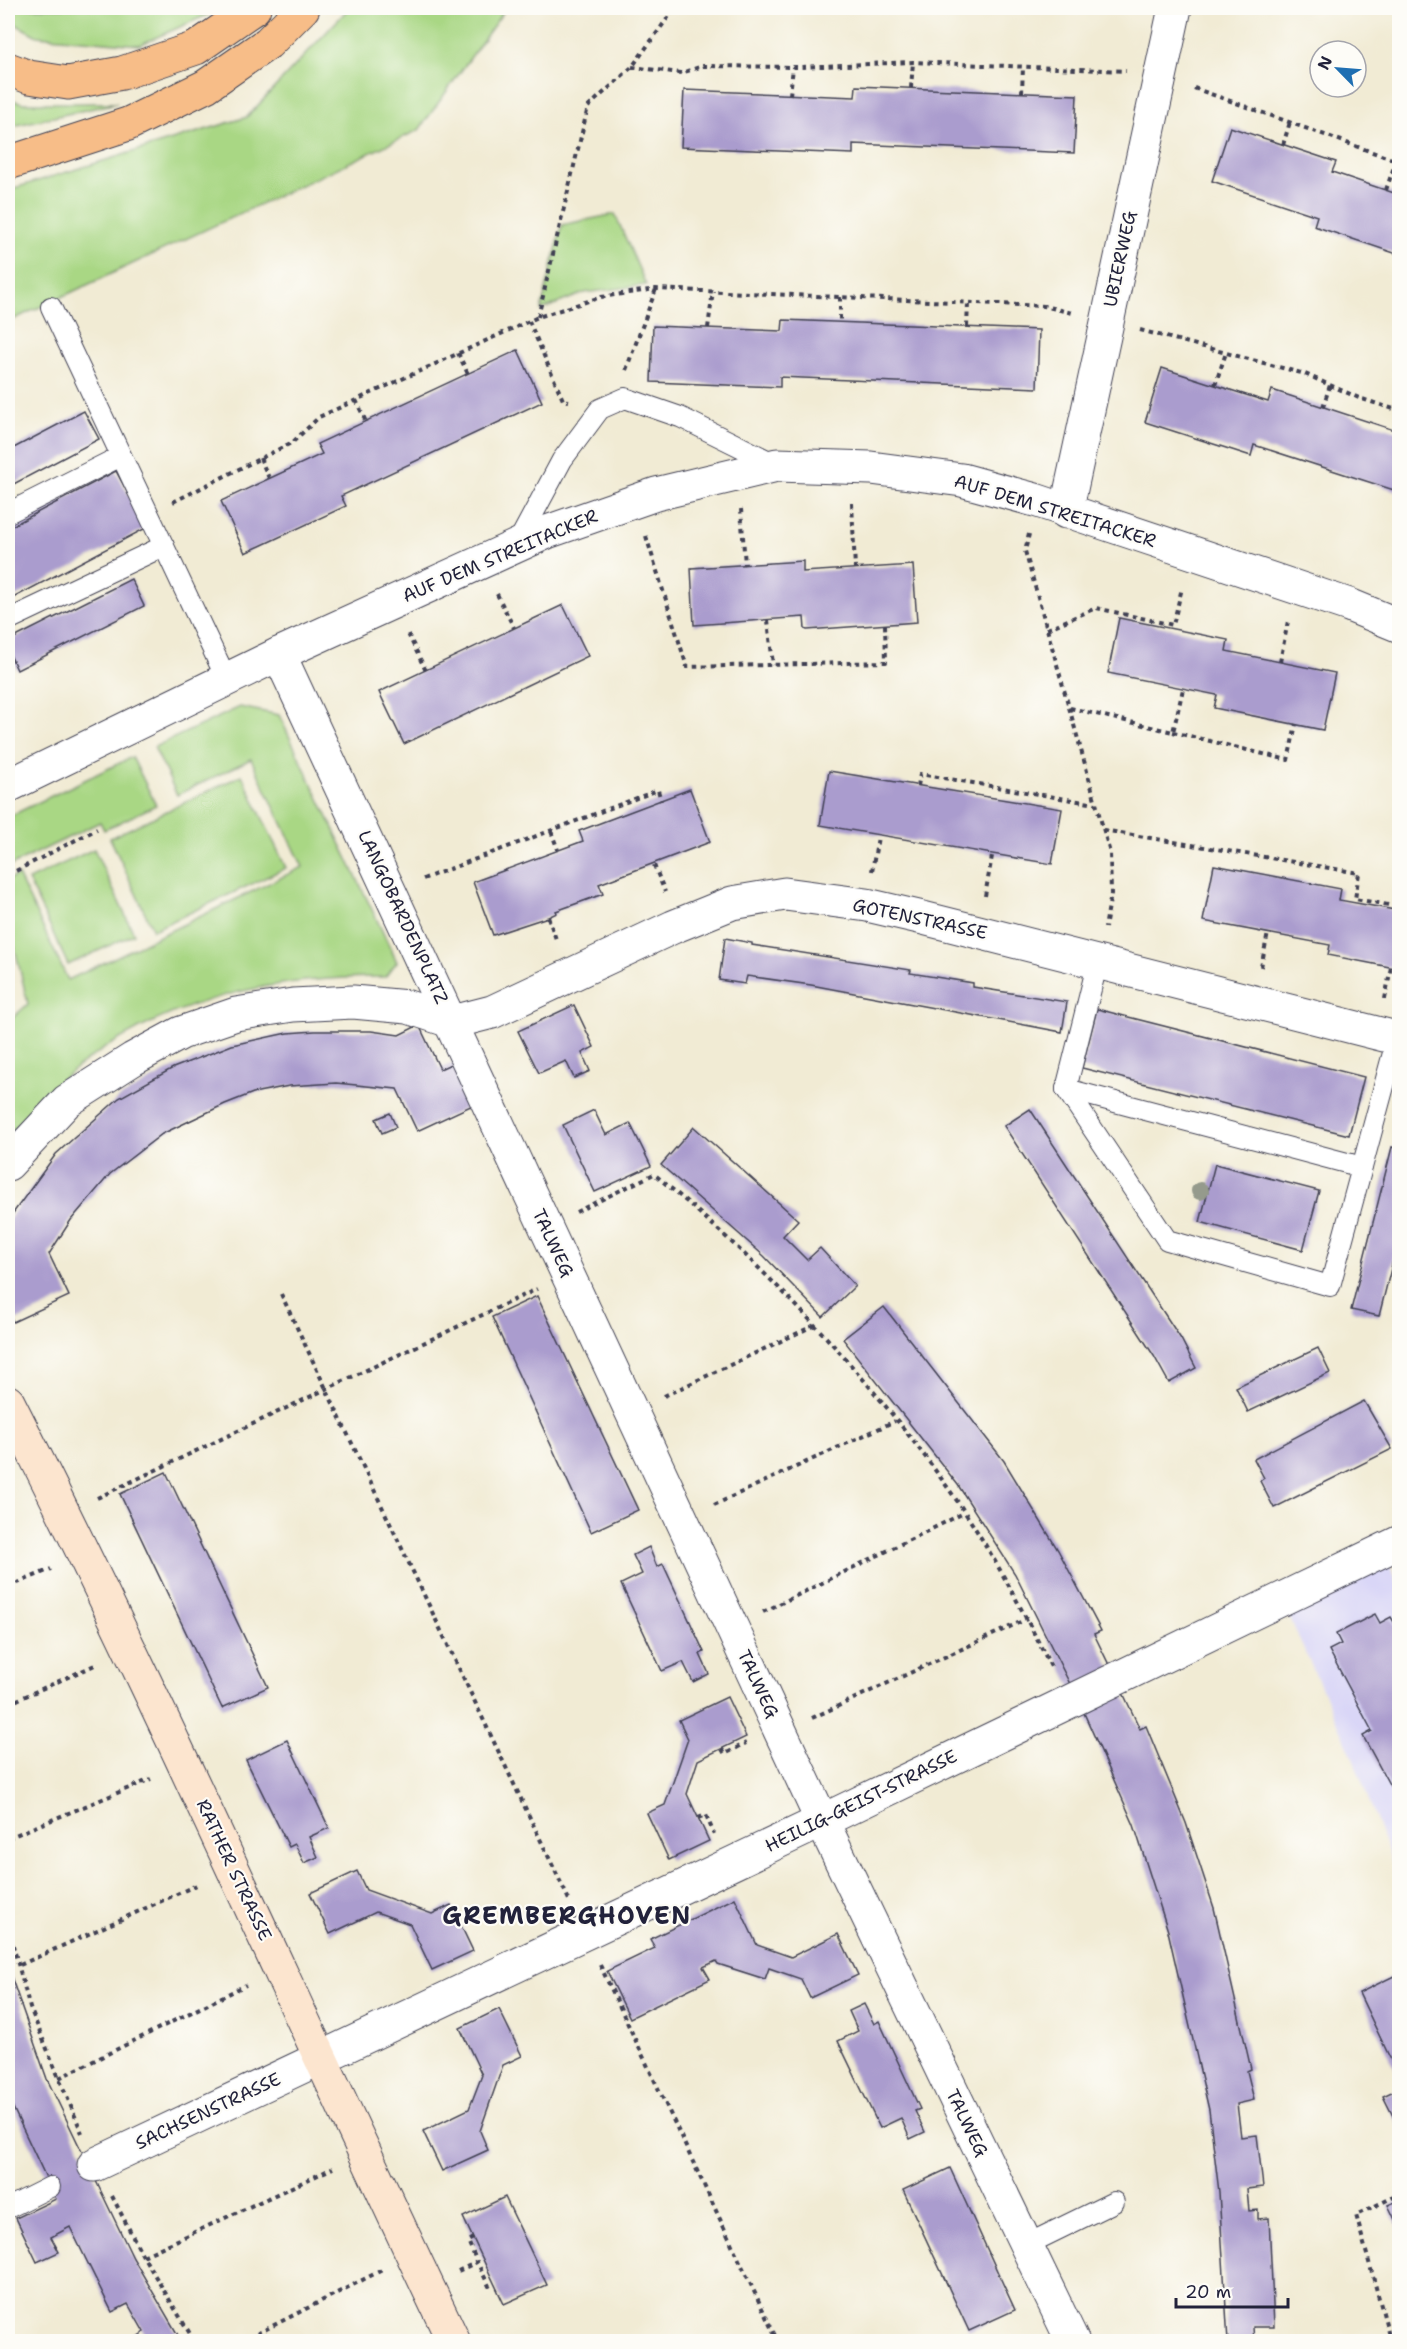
<svg xmlns="http://www.w3.org/2000/svg" width="1407" height="2349" font-family="'Shantell Sans',sans-serif">
<rect width="100%" height="100%" fill="#fdfcf7"/>
<filter id="ink" filterUnits="userSpaceOnUse"><feTurbulence type="fractalNoise" baseFrequency=".0167" numOctaves="2"/><feDisplacementMap in="SourceGraphic" scale="12" xChannelSelector="R" yChannelSelector="G"/><feConvolveMatrix kernelMatrix="1 2 1 2 8 2 1 2 1" color-interpolation-filters="sRGB"/></filter>
<filter id="wash" filterUnits="userSpaceOnUse"><feTurbulence type="fractalNoise" baseFrequency=".008" numOctaves="4" result="noise"/><feDisplacementMap in="SourceGraphic" scale="24" xChannelSelector="R" yChannelSelector="G"/><feGaussianBlur stdDeviation="1.35" result="paint"/><feColorMatrix in="noise" values="0 0 0 0 0 0 0 0 0 0 0 0 0 0 0 0 0 1.4 0 .05"/><feComposite in="paint" operator="in"/></filter>
<g filter="url(#wash)">
<rect width="100%" height="100%" fill="#f1ebd4"/>
<!-- built -->
<path fill="#d9d6f7" d="M1389 1565 1399 1587V1881L1352 1755 1288 1614Z"/>
<!-- green -->
<g fill="#a9d784" stroke="#667c60" stroke-width="1.5">
<path d="M8 8H223L139 45 37 36 8 20Z"/>
<path d="M349 8H506L419 130 8 322V190L247 117Z"/>
<path d="M8 99 23 103H117L8 127Z"/>
<path d="M615 214 646 285 584 293 541 310 562 225Z"/>
<path d="M240 707 279 715 397 962 385 977C268 977 168 998 72 1071 49 1089 28 1114 8 1135V1022L28 1004 12 936 8 931V880L18 875 68 980 303 867 251 759 177 795 154 747Z"/>
<path d="M132 757 156 805 104 830 100 822 8 867V817Z"/>
<path d="M242 775 286 868 153 930 110 838Z"/>
<path d="M94 849 134 934 68 965 28 880Z"/>
</g>
<g id="blocks">
<!-- building -->
<g fill="#aa9cce">
<path d="M856 86 1077 95 1074 153 853 144V154L681 147 684 90 855 97Z"/>
<path d="M1230 127 1336 162 1332 172 1400 195V255L1314 226 1317 216 1212 181Z"/>
<path d="M783 320 1039 330 1037 388 780 377V387L651 382 653 326 782 331Z"/>
<path d="M518 350 542 402 341 496 346 506 245 553 221 501 322 454 317 444Z"/>
<path d="M1162 368 1268 402 1272 390 1400 432V492L1254 445 1251 456 1145 422Z"/>
<path d="M84 411 99 439 8 487V451Z"/>
<path d="M116 471 146 528 13 598 8 586V528Z"/>
<path d="M803 561V572L913 565 917 622 807 630 805 629 804 617 694 625 691 568Z"/>
<path d="M131 579 144 606 17 670 8 650V641Z"/>
<path d="M563 605 588 656 404 744 379 692Z"/>
<path d="M1119 618 1228 640 1226 651 1335 673 1323 730 1214 708 1217 695 1108 673Z"/>
<path d="M829 771 1062 809 1052 864 820 825Z"/>
<path d="M690 789 710 842 599 884 603 894 556 911 557 913 548 917 493 935 473 882 583 841 579 831Z"/>
<path d="M1214 865 1341 889 1339 900 1400 911V969L1328 955 1330 945 1203 921Z"/>
<path d="M725 938 752 943V945L911 970 910 973 973 983V987L1067 1002 1062 1032 811 985 747 976 745 984 719 980Z"/>
<path d="M574 1005 594 1047 582 1053 590 1071 574 1078 566 1061 539 1073 518 1031Z"/>
<path d="M1097 1009 1364 1077 1349 1135 1082 1068Z"/>
<path d="M419 1025 440 1069 453 1063 473 1105 417 1131 397 1089 336 1083 289 1086 253 1093 225 1104 162 1134 110 1174 71 1220 49 1254 69 1296 13 1322 8 1310V1220L56 1154 119 1098 173 1068 232 1045 287 1033 315 1031H371L399 1035Z"/>
<path d="M1030 1109 1181 1339 1196 1368 1169 1383 1154 1356 1004 1126Z"/>
<path d="M594 1110 606 1135 630 1123 651 1166 595 1192 563 1125Z"/>
<path d="M390 1113 396 1127 382 1133 376 1119Z"/>
<path d="M694 1127 798 1220 783 1236 807 1260 820 1248 855 1286 823 1317 764 1256 661 1165Z"/>
<path d="M1392 1147 1400 1149V1233L1379 1316 1351 1310Z"/>
<path d="M1215 1164 1319 1191 1303 1250 1200 1222Z"/>
<path d="M537 1296 638 1510 591 1532 492 1317Z"/>
<path d="M884 1307 1004 1461 1058 1550 1101 1631 1094 1634 1111 1669 1072 1688 1015 1574 958 1485 843 1339Z"/>
<path d="M1318 1348 1330 1373 1248 1412 1236 1387Z"/>
<path d="M1364 1401 1392 1449 1274 1508 1260 1481 1264 1478 1254 1459Z"/>
<path d="M166 1472 268 1687 222 1708 120 1494Z"/>
<path d="M649 1547 657 1567 663 1564 704 1652 700 1654 709 1674 693 1682 683 1662 662 1671 621 1584 642 1574 633 1555Z"/>
<path d="M1375 1614 1380 1623 1391 1617 1400 1632V1781L1390 1786 1363 1736 1372 1731 1329 1650 1341 1644 1336 1634Z"/>
<path d="M1123 1693 1140 1729 1146 1726 1186 1823 1214 1908 1251 2069 1247 2071 1254 2100 1237 2104 1241 2137 1257 2135 1263 2187 1247 2189 1249 2211 1258 2210V2219L1269 2218 1274 2327H1253L1254 2342H1228L1219 2192 1209 2110 1168 1931 1134 1825 1084 1713Z"/>
<path d="M727 1697 746 1737 698 1760 687 1794 709 1841 669 1860 647 1813 665 1805 688 1739 679 1720Z"/>
<path d="M287 1740 329 1828 309 1837 318 1857 304 1863 295 1844 289 1847 246 1760Z"/>
<path d="M357 1871 366 1890 432 1914 451 1905 473 1951 432 1970 410 1924 376 1912 330 1934 310 1893Z"/>
<path d="M735 1898 757 1945 791 1957 838 1934 858 1975 810 1998 801 1979 769 1968 765 1979 718 1964 716 1961 703 1967 710 1979 630 2018 607 1971 655 1948 650 1939Z"/>
<path d="M8 1968 47 2079 133 2258 182 2342H130L144 2332 128 2304 112 2312 70 2227 51 2237 59 2252 37 2262 16 2218 56 2199 8 2097Z"/>
<path d="M1398 1974 1400 1978V2079L1359 1993Z"/>
<path d="M864 2004 874 2024 879 2021 920 2109 915 2111 925 2132 910 2139 901 2118 880 2128 838 2041 858 2031 849 2011Z"/>
<path d="M499 2009 522 2056 503 2065 480 2131 488 2150 442 2171 423 2131 469 2109 482 2075 460 2028Z"/>
<path d="M1400 2088V2130L1383 2096Z"/>
<path d="M950 2168 1015 2310 969 2331 903 2190Z"/>
<path d="M505 2197 547 2285 504 2304 463 2217Z"/>
<path d="M1400 2200V2230L1388 2205Z"/>
</g>
</g>
</g>
<g filter="url(#ink)">
<use href="#blocks" fill-opacity="0" stroke="#414052" stroke-width="1.5"/>
<g fill="none" stroke-linecap="round" stroke-linejoin="round">
<!-- lane casing -->
<g stroke="#414052" stroke-width="22">
<g id="lane">
<path d="M51 307 227 680"/>
<path d="M8 513 121 456"/>
<path d="M516 546 562 460 600 409 625 398 680 417 777 465"/>
<path d="M8 620 164 546"/>
<path d="M1098 961 1066 1089 1167 1240 1330 1286 1397 1038"/>
<path d="M1066 1089 1362 1167"/>
<path d="M8 2208 50 2187"/>
<path d="M1026 2245 1114 2202"/>
</g>
</g>
<!-- street casing -->
<g stroke="#414052" stroke-width="35">
<g id="street">
<path d="M1066 512 1175 8"/>
<path d="M279 654 822 1821 1073 2342"/>
<path d="M8 786 279 654 547 532 656 494 777 465 871 468 962 480 1035 500 1349 605 1400 626"/>
<path d="M453 1022 492 1012 673 927 732 903 785 894 867 905 923 918 1400 1039"/>
<path d="M8 1164 67 1101 133 1059 181 1033 236 1014 293 1005 353 1002 408 1007 453 1022"/>
<path d="M94 2165 822 1821 1400 1542"/>
</g>
</g>
<!-- secondary casing -->
<g stroke="#414052" stroke-width="35">
<path id="secondary" d="M8 1402C165 1711 304 2029 454 2342"/>
</g>
<!-- highway casing -->
<g stroke="#414052" stroke-width="35">
<g id="highway">
<path d="M8 69 29 77 68 83 122 73 196 48 254 8"/>
<path d="M8 163 128 124 206 86 268 43 303 8"/>
</g>
</g>
<!-- path -->
<g stroke="#414052" stroke-width="4" stroke-dasharray="4.5 4.5" stroke-linecap="butt">
<path d="M632 67 681 73 703 66 799 67 913 62 1126 71"/>
<path d="M911 88 913 62"/>
<path d="M1194 88 1400 162"/>
<path d="M1022 93 1023 67"/>
<path d="M790 95 793 67"/>
<path d="M1283 145 1290 122"/>
<path d="M1386 190 1396 161"/>
<path d="M840 297V322"/>
<path d="M538 317 588 107 632 67 675 8"/>
<path d="M529 321 563 400 569 401"/>
<path d="M967 327 968 303"/>
<path d="M708 328 713 291"/>
<path d="M1140 330 1305 374 1359 398 1400 411"/>
<path d="M458 353 468 374"/>
<path d="M626 370 656 289"/>
<path d="M1215 385 1226 353"/>
<path d="M356 400 366 422"/>
<path d="M1323 407 1330 385"/>
<path d="M260 458 269 478"/>
<path d="M173 502 293 442 319 417 538 317 601 297 656 289 1044 306 1072 313"/>
<path d="M852 503 855 569"/>
<path d="M741 509 745 565"/>
<path d="M1029 534 1025 551 1110 853 1111 894 1105 928"/>
<path d="M646 536 687 667 886 662 885 624"/>
<path d="M497 594 514 628"/>
<path d="M768 620 773 665"/>
<path d="M1047 629 1096 608 1173 625 1182 588"/>
<path d="M408 634 426 671"/>
<path d="M1280 662 1288 621"/>
<path d="M1070 708 1173 732 1183 689"/>
<path d="M1173 732 1288 760 1296 724"/>
<path d="M918 786 920 774 1096 804"/>
<path d="M1103 830 1359 873 1355 899 1400 907"/>
<path d="M551 831 558 850"/>
<path d="M654 865 665 892"/>
<path d="M872 871 878 837"/>
<path d="M8 875 97 829"/>
<path d="M423 879 658 790 661 801"/>
<path d="M985 896 992 856"/>
<path d="M548 917 557 942"/>
<path d="M1261 967 1268 933"/>
<path d="M1385 999 1391 967"/>
<path d="M576 1212 654 1174C765 1266 864 1370 948 1488 989 1545 1021 1607 1052 1669"/>
<path d="M281 1294 570 1902"/>
<path d="M664 1396 815 1325"/>
<path d="M97 1498 537 1289"/>
<path d="M714 1505 895 1421"/>
<path d="M8 1587 51 1569"/>
<path d="M763 1612 964 1513"/>
<path d="M8 1704 97 1664"/>
<path d="M812 1718 1027 1619"/>
<path d="M722 1749 725 1754 746 1743"/>
<path d="M698 1818 706 1815 714 1834"/>
<path d="M8 1838 151 1779"/>
<path d="M8 1927 30 2008 82 2133"/>
<path d="M20 1965 199 1884"/>
<path d="M600 1965 778 2342"/>
<path d="M59 2078 246 1985"/>
<path d="M112 2196 143 2256 195 2342"/>
<path d="M473 2238 468 2241 477 2262"/>
<path d="M143 2256 333 2168"/>
<path d="M458 2271 477 2262 489 2286 494 2283"/>
<path d="M241 2342 382 2270"/>
<path d="M1391 2342 1356 2215 1400 2194"/>
</g>
<!-- lane -->
<use href="#lane" stroke="#fff" stroke-width="20"/>
<!-- street -->
<use href="#street" stroke="#fff" stroke-width="33"/>
<!-- secondary -->
<use href="#secondary" stroke="#fce5cf" stroke-width="33"/>
<!-- highway -->
<use href="#highway" stroke="#f7bd88" stroke-width="33"/>
</g>
<!-- trees -->
<circle fill="#959a8c" cx="1200" cy="1191" r="9"/>
</g>
<g text-anchor="middle" stroke-width="4.5" stroke-linejoin="round" paint-order="stroke">
<!-- street labels -->
<g font-size="18" fill="#22223b" stroke="#fdfcf7">
<text transform="translate(1120 259) rotate(-78)" y="6">UBIERWEG</text>
<text transform="translate(1055 511) rotate(17)" y="6">AUF DEM STREITACKER</text>
<text transform="translate(500 556) rotate(-23)" y="6">AUF DEM STREITACKER</text>
<text transform="translate(403 917) rotate(65)" y="6">LANGOBARDENPLATZ</text>
<text transform="translate(920 919) rotate(12)" y="6">GOTENSTRASSE</text>
<text transform="translate(553 1243) rotate(65)" y="6">TALWEG</text>
<text transform="translate(758 1684) rotate(65)" y="6">TALWEG</text>
<text transform="translate(861 1801) rotate(-26)" y="6">HEILIG-GEIST-STRASSE</text>
<text transform="translate(234 1870) rotate(65)" y="6">RATHER STRASSE</text>
<text transform="translate(208 2111) rotate(-25)" y="6">SACHSENSTRASSE</text>
<text transform="translate(967 2123) rotate(64)" y="6">TALWEG</text>
</g>
<!-- district labels -->
<g font-size="24" font-weight="bold" letter-spacing="1.5" fill="#22223b" stroke="#fdfcf7">
<text x="567" y="1924">GREMBERGHOVEN</text>
</g>
</g>
<!-- margin -->
<rect width="1407" height="2349" fill="none" stroke="#fdfcf7" stroke-width="30"/>
<!-- north arrow -->
<g transform="translate(1338 69) rotate(295)"><circle r="28" fill="#fdfcf7" stroke="#a5a5ac" stroke-width="1.5"/>
<path d="M0-4.5L10 22L0 15L-10 22Z" fill="#1f6fb2"/>
<text y="-9" font-size="16" font-weight="bold" text-anchor="middle" fill="#22223b">N</text>
</g>
<!-- scale -->
<path d="M1176 2298v9h112v-9" fill="none" stroke="#22223b" stroke-width="3"/>
<text x="1185" y="2298" font-size="18" fill="#22223b" stroke="#fdfcf7" stroke-width="4.5" paint-order="stroke">20 m</text>
</svg>
